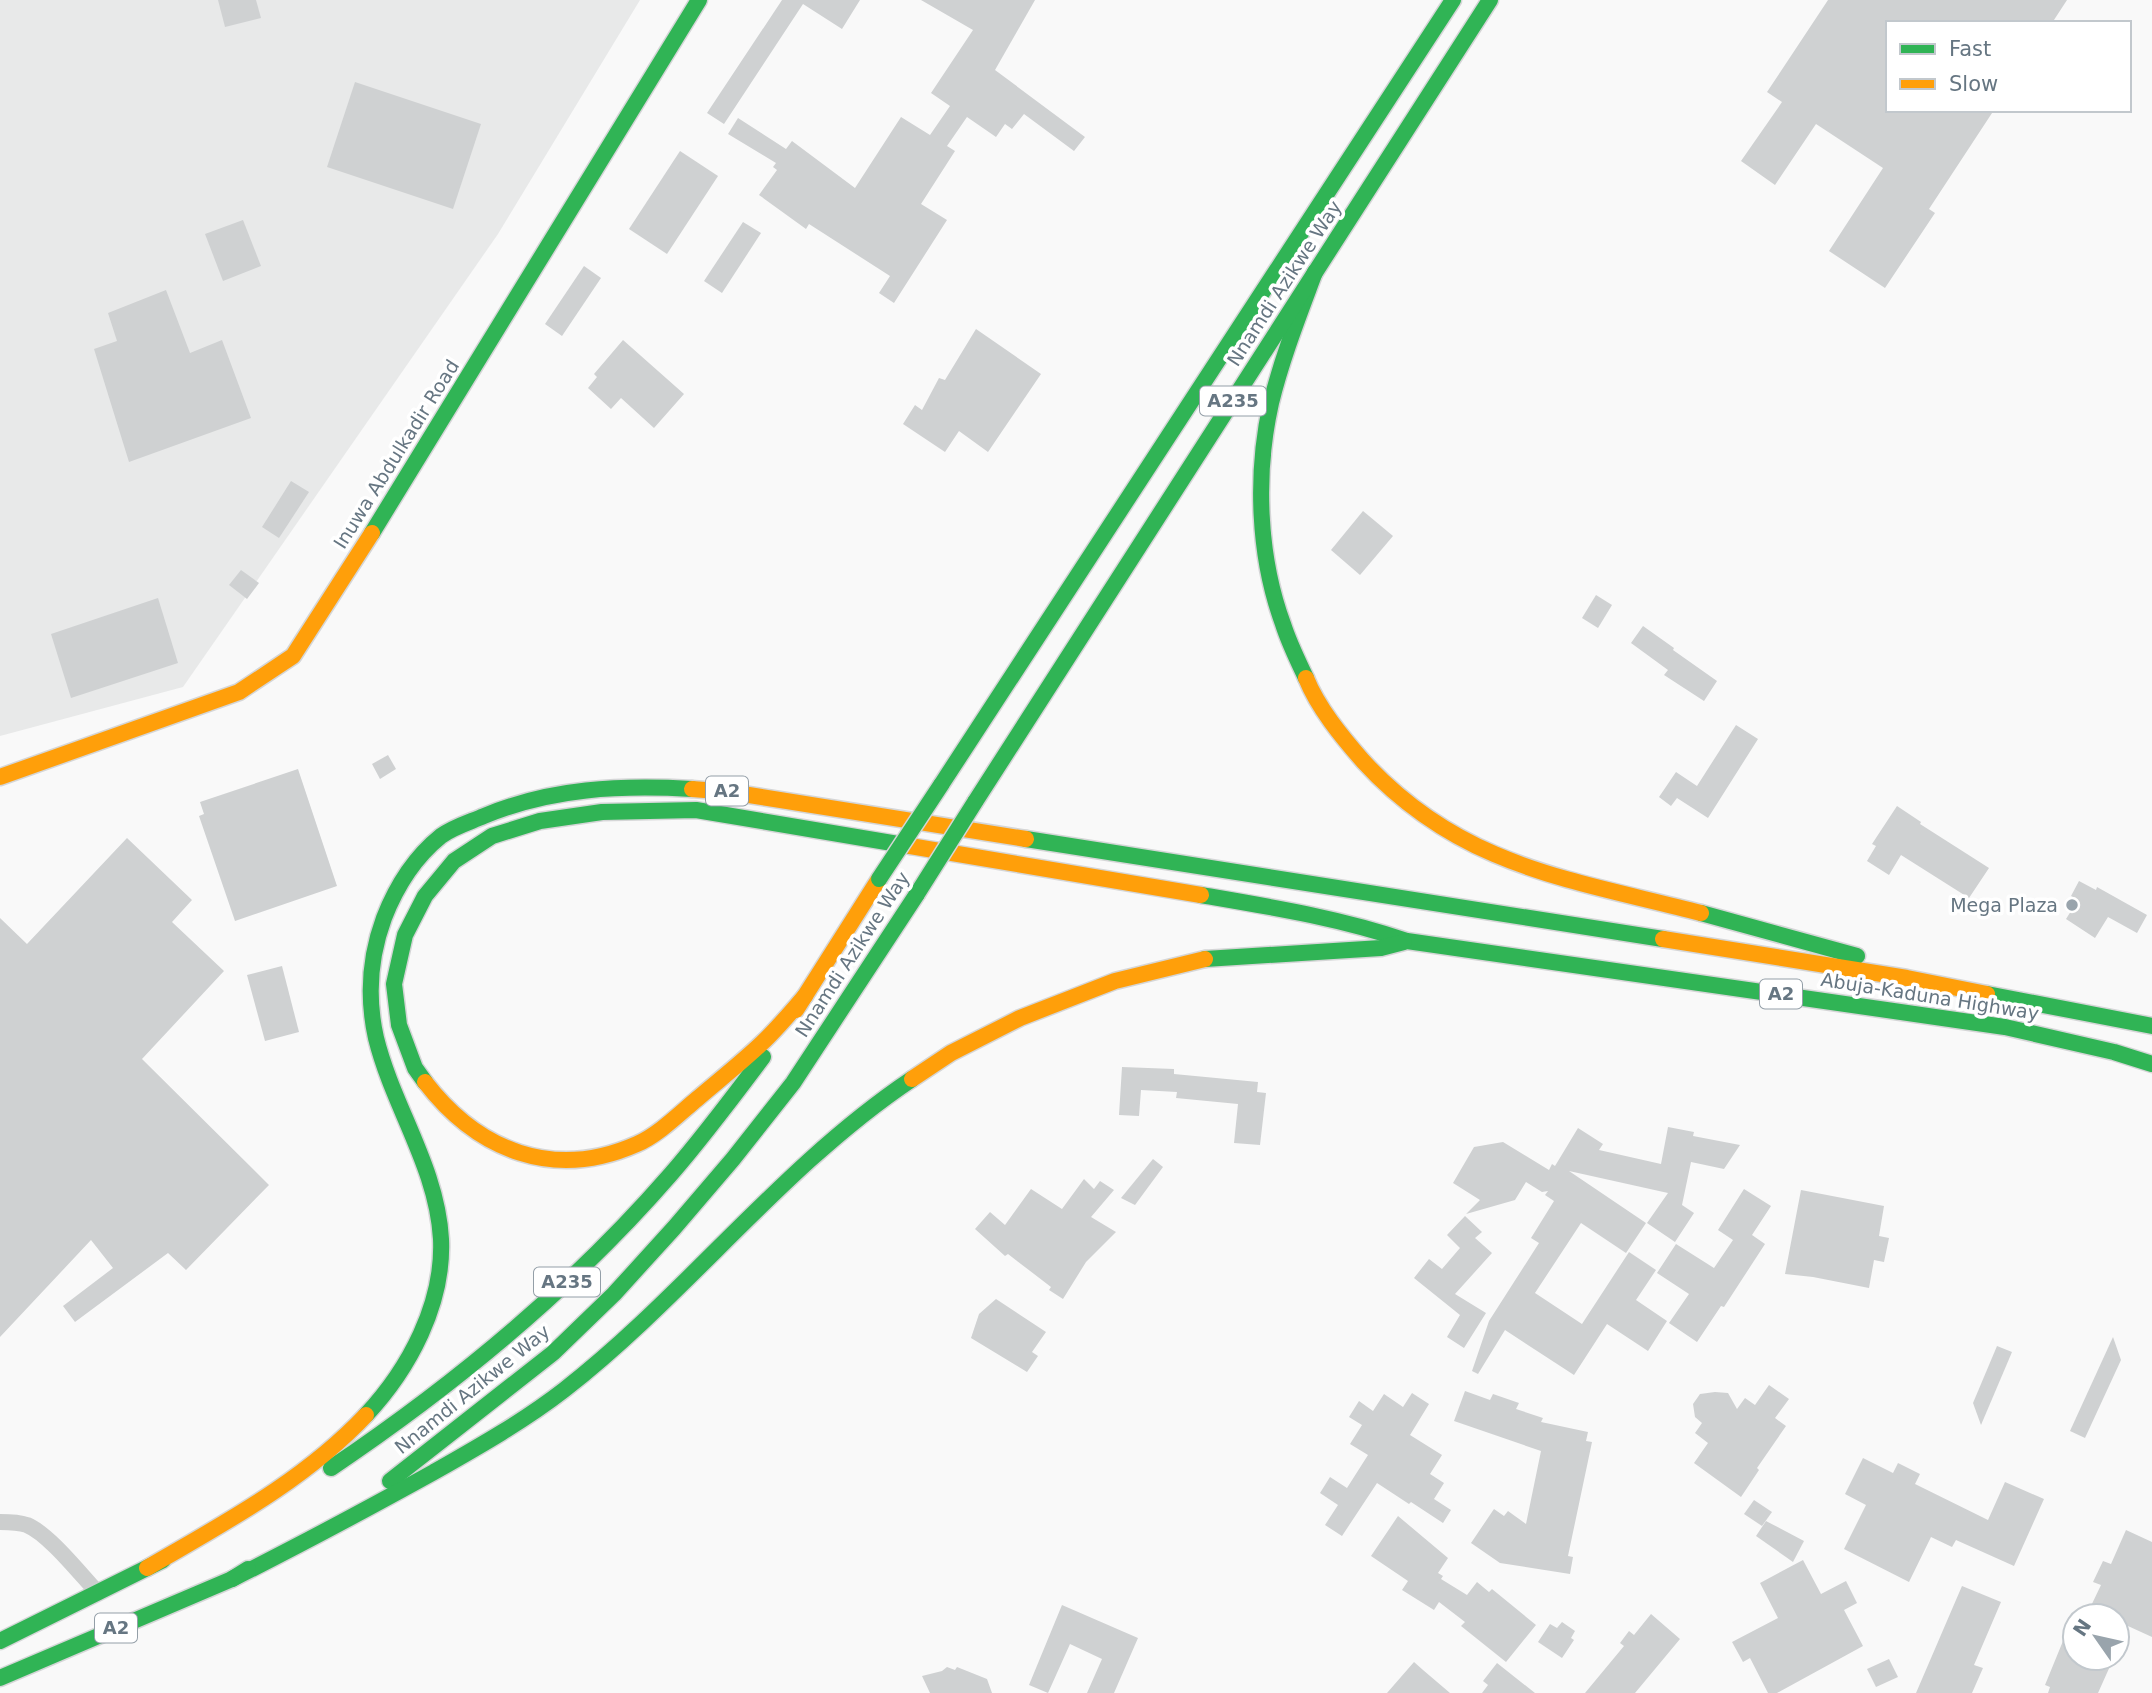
<svg xmlns="http://www.w3.org/2000/svg" width="2152" height="1693" font-family="'DejaVu Sans',sans-serif">
<rect width="100%" height="100%" fill="#f9f9f9"/>
<!-- built -->
<path fill="#e8e9e9" d="M0 0H640L498 234 183 687 0 736Z"/>
<!-- building -->
<g fill="#cfd1d2">
<path d="M218 0H256L261 18 225 27Z"/>
<path d="M782 0H860L842 29 803 4 724 124 707 113Z"/>
<path d="M921 0H1035L995 70 1085 137 1074 151 1024 114 1012 129 1005 124 996 137 967 117 947 146 955 151 921 204 947 220 894 303 879 293 890 276 809 224 806 229 759 195 777 170 773 167 776 163 728 134 738 118 786 149 792 141 855 188 901 117 930 135 950 106 931 93 973 30Z"/>
<path d="M1828 0H2067L2052 23H1888V110H1994L1929 209 1935 213 1885 288 1829 251 1883 168 1816 124 1775 185 1741 161 1782 102 1767 92Z"/>
<path d="M355 82 481 124 453 209 327 167Z"/>
<path d="M680 151 718 176 667 254 629 229Z"/>
<path d="M243 220 261 266 223 281 205 234Z"/>
<path d="M743 222 761 233 722 293 704 281Z"/>
<path d="M584 266 601 278 562 336 545 324Z"/>
<path d="M166 290 190 353 222 340 251 418 129 462 94 349 117 341 108 313Z"/>
<path d="M976 329 1041 374 988 452 959 431 945 452 903 424 915 405 922 410 939 378 945 380Z"/>
<path d="M623 340 684 394 654 428 621 398 611 409 588 388 597 377 594 374Z"/>
<path d="M291 481 309 492 279 538 262 527Z"/>
<path d="M1363 511 1393 536 1360 575 1331 550Z"/>
<path d="M241 570 259 583 247 599 229 585Z"/>
<path d="M1596 595 1612 605 1598 628 1582 618Z"/>
<path d="M158 598 178 663 71 698 51 634Z"/>
<path d="M1643 626 1674 648 1673 650 1717 681 1704 701 1664 675 1668 670 1631 643Z"/>
<path d="M1736 725 1758 739 1708 818 1677 798 1671 806 1659 797 1676 772 1697 786Z"/>
<path d="M388 755 396 769 380 779 372 764Z"/>
<path d="M298 769 337 886 235 921 199 816 204 814 200 802Z"/>
<path d="M1897 806 1921 822 1920 824 1989 868 1969 898 1901 855 1889 875 1867 861 1876 846 1872 844Z"/>
<path d="M127 838 192 900 172 922 224 971 142 1059 269 1185 186 1270 168 1253 75 1322 63 1306 113 1268 91 1240 0 1337V918L27 944Z"/>
<path d="M2079 881 2096 890 2097 887 2147 915 2137 933 2108 917 2095 938 2066 919 2078 900 2071 896Z"/>
<path d="M282 966 299 1032 265 1041 247 975Z"/>
<path d="M1122 1067 1174 1069V1074L1258 1082 1257 1092 1266 1093 1260 1145 1234 1143 1238 1104 1176 1098 1177 1092 1141 1090 1139 1116 1119 1115Z"/>
<path d="M1668 1127 1694 1132 1693 1136 1740 1145 1724 1169 1691 1162 1682 1205 1694 1213 1675 1242 1647 1223 1668 1193 1569 1171 1646 1223 1626 1253 1581 1223 1535 1293 1582 1324 1629 1252 1656 1270 1636 1300 1667 1321 1648 1351 1607 1324 1574 1375 1505 1330 1478 1374 1472 1371 1489 1321 1539 1243 1531 1238 1554 1201 1545 1195 1548 1191 1542 1192 1526 1182 1515 1200 1466 1214 1480 1200 1453 1183 1474 1147 1503 1142 1549 1170 1552 1164 1555 1166 1578 1128 1603 1144 1599 1150 1661 1164Z"/>
<path d="M1153 1159 1163 1167 1135 1205 1121 1198Z"/>
<path d="M1084 1179 1094 1189 1100 1181 1114 1190 1091 1217 1116 1232 1086 1262 1063 1299 1049 1290 1051 1287 1008 1254 1005 1256 975 1229 990 1212 1005 1225 1031 1189 1062 1209Z"/>
<path d="M1744 1189 1771 1206 1752 1235 1765 1244 1724 1307 1721 1306 1697 1342 1669 1323 1689 1294 1657 1273 1676 1244 1714 1268 1733 1240 1718 1230Z"/>
<path d="M1801 1190 1884 1206 1879 1236 1889 1238 1884 1262 1874 1260 1869 1288 1813 1277 1785 1274Z"/>
<path d="M1465 1216 1482 1232 1475 1238 1492 1253 1455 1294 1486 1313 1464 1348 1447 1337 1460 1315 1414 1278 1429 1259 1442 1269 1460 1248 1447 1235Z"/>
<path d="M996 1299 1046 1332 1032 1352 1038 1356 1027 1372 971 1338 979 1314Z"/>
<path d="M2113 1337 2121 1360 2085 1438 2070 1431Z"/>
<path d="M1997 1346 2012 1352 1981 1425 1973 1403Z"/>
<path d="M1769 1385 1789 1399 1775 1418 1786 1426 1757 1468 1759 1470 1741 1497 1694 1463 1708 1443 1695 1433 1702 1423 1695 1417 1693 1404 1700 1394 1715 1392 1728 1393 1737 1409 1745 1398 1755 1405Z"/>
<path d="M1465 1391 1490 1400 1493 1394 1519 1403 1516 1409 1543 1418 1541 1422 1588 1432 1586 1441 1592 1442 1568 1556 1573 1557 1570 1574 1500 1563 1471 1543 1494 1509 1504 1516 1508 1511 1526 1524 1541 1451 1454 1421Z"/>
<path d="M1412 1393 1429 1404 1410 1435 1442 1455 1430 1474 1444 1483 1434 1499 1451 1510 1443 1523 1411 1502 1409 1504 1377 1483 1342 1536 1325 1525 1338 1505 1320 1493 1330 1477 1347 1488 1368 1455 1350 1444 1362 1425 1349 1417 1359 1401 1373 1411 1384 1394 1403 1407Z"/>
<path d="M1863 1458 1893 1473 1898 1463 1920 1474 1915 1484 1988 1520 2005 1482 2044 1499 2014 1566 1956 1540 1952 1547 1931 1537 1909 1582 1844 1549 1866 1505 1845 1494Z"/>
<path d="M1754 1500 1772 1512 1762 1526 1744 1514Z"/>
<path d="M1398 1516 1448 1558 1438 1573 1443 1576 1441 1579 1467 1595 1477 1582 1489 1592 1492 1589 1536 1625 1506 1662 1461 1626 1465 1622 1439 1602 1434 1610 1402 1590 1408 1581 1371 1556Z"/>
<path d="M1766 1521 1804 1541 1793 1562 1756 1536Z"/>
<path d="M2126 1530 2152 1542V1637L2117 1621V1616H2107L2090 1608 2101 1585 2093 1582 2103 1561 2111 1564Z"/>
<path d="M1803 1560 1821 1594 1846 1581 1857 1603 1844 1610 1863 1646 1777 1693H1768L1750 1658 1743 1662 1732 1642 1778 1618 1760 1583Z"/>
<path d="M1962 1586 2001 1602 1974 1665 1983 1668 1972 1693H1916Z"/>
<path d="M1062 1605 1138 1638 1114 1693H1087L1102 1659 1070 1644 1048 1693 1029 1685Z"/>
<path d="M1651 1614 1680 1639 1635 1693H1585L1624 1646 1620 1643 1629 1631 1634 1635Z"/>
<path d="M1562 1622 1575 1631 1571 1638 1574 1640 1562 1658 1538 1642 1550 1624 1557 1628Z"/>
<path d="M2063 1641 2075 1646V1658H2108L2106 1663 2111 1664 2098 1693H2048L2050 1687 2045 1685Z"/>
<path d="M1889 1659 1898 1677 1876 1687 1867 1669Z"/>
<path d="M1414 1662 1423 1670 1450 1693H1387Z"/>
<path d="M1497 1663 1535 1693H1482L1488 1685 1483 1681Z"/>
<path d="M947 1667 955 1670 957 1667 987 1679 992 1693H930L922 1676 942 1671Z"/>
</g>
<g fill="none" stroke-linecap="round" stroke-linejoin="round">
<!-- fast casing -->
<g stroke="#d5d6d7" stroke-width="19">
<g id="fast">
<path d="M372 533 699 0"/>
<path d="M1306 678C1298 661 1289 643 1283 624 1258 556 1255 474 1271 403 1282 358 1299 315 1315 272"/>
<path d="M941 785 1453 0"/>
<path d="M975 802 1490 0"/>
<path d="M1026 839 1663 939"/>
<path d="M1201 895C1271 907 1340 918 1407 941L2005 1027 2114 1052 2152 1064"/>
<path d="M1701 913 1857 956"/>
<path d="M1205 959 1381 948 1404 942"/>
<path d="M1987 994 2152 1026"/>
<path d="M425 1082 415 1068 399 1025 394 984 405 935 425 896 454 861 492 836 540 821 602 812 696 810 910 846"/>
<path d="M366 1415C409 1369 444 1304 441 1239 437 1167 393 1107 376 1038 367 998 370 956 384 918 396 887 415 857 441 836 453 827 470 822 484 816 551 788 620 785 692 789"/>
<path d="M331 1468C456 1384 572 1288 671 1174 704 1136 733 1097 763 1057"/>
<path d="M390 1481 553 1353 614 1294 674 1228 733 1159 793 1083 917 894"/>
<path d="M232 1579C300 1545 367 1509 434 1472 478 1447 524 1421 564 1390 687 1294 782 1166 912 1079"/>
<path d="M0 1641 163 1560"/>
<path d="M0 1678 232 1579 248 1569"/>
</g>
</g>
<!-- slow casing -->
<g stroke="#d5d6d7" stroke-width="19">
<g id="slow">
<path d="M1306 678C1318 708 1342 737 1363 761 1460 867 1570 879 1701 913"/>
<path d="M0 777 239 692 293 656 372 533"/>
<path d="M692 789 730 792 1026 839"/>
<path d="M910 846 1201 895"/>
<path d="M1663 939 1907 978 1987 994"/>
<path d="M796 1010 879 879"/>
<path d="M912 1079 951 1053 1020 1018 1115 981 1205 959"/>
<path d="M425 1082C478 1151 554 1181 637 1144 658 1135 679 1114 697 1099 718 1081 741 1063 762 1043 777 1029 791 1012 805 996"/>
<path d="M147 1568C224 1523 304 1481 366 1415"/>
</g>
</g>
<!-- street -->
<path stroke="#cccece" stroke-width="16" d="M0 1522C9 1522 18 1522 27 1525 49 1534 81 1575 98 1593"/>
<!-- fast -->
<use href="#fast" stroke="#30b455" stroke-width="16"/>
<!-- slow -->
<use href="#slow" stroke="#ff9f0a" stroke-width="16"/>
<!-- fast-bridge casing -->
<g stroke="#d5d6d6" stroke-width="19" stroke-linecap="butt">
<g id="fast-bridge">
<path d="M879 879 941 785"/>
<path d="M917 894 975 802"/>
</g>
</g>
<!-- fast-bridge -->
<use href="#fast-bridge" stroke="#30b455" stroke-width="16"/>
</g>
<!-- markers -->
<circle fill="#99a4ac" stroke="#fff" stroke-width="2.5" cx="2072" cy="905" r="7"/>
<g text-anchor="middle" stroke-width="7" stroke-linejoin="round" paint-order="stroke">
<!-- shield labels -->
<g fill="#fff" stroke="#949fa8" stroke-width="2">
<rect x="1200" y="386.5" width="66" height="29" rx="5"/>
<rect x="706" y="776.5" width="42" height="29" rx="5"/>
<rect x="1760" y="979.5" width="42" height="29" rx="5"/>
<rect x="534" y="1267.5" width="66" height="29" rx="5"/>
<rect x="95" y="1613.5" width="42" height="29" rx="5"/>
</g>
<g font-size="18" font-weight="bold" fill="#667682">
<text x="1233" y="407">A235</text>
<text x="727" y="797">A2</text>
<text x="1781" y="1000">A2</text>
<text x="567" y="1288">A235</text>
<text x="116" y="1634">A2</text>
</g>
<!-- street labels -->
<g font-size="19" fill="#667682" stroke="#fff">
<text transform="translate(1284 283) rotate(-57)" y="7">Nnamdi Azikwe Way</text>
<text transform="translate(396 454) rotate(-58)" y="7">Inuwa Abdulkadir Road</text>
<text transform="translate(852 954) rotate(-57)" y="7">Nnamdi Azikwe Way</text>
<text transform="translate(1930 996) rotate(9)" y="7">Abuja-Kaduna Highway</text>
<text transform="translate(472 1389) rotate(-39)" y="7">Nnamdi Azikwe Way</text>
</g>
<!-- poi labels -->
<g font-size="19" fill="#667682" stroke="#fff" text-anchor="end">
<text x="2058" y="912">Mega Plaza</text>
</g>
</g>
<!-- legend -->
<rect x="1886" y="21" width="245" height="91" fill="#ffffff" stroke="#c2c8cd" stroke-width="2"/>
<rect x="1900" y="44" width="35" height="10" fill="#30b455" stroke="#c2c8cd" stroke-width="2"/>
<text x="1949" y="56" font-size="21" fill="#667682">Fast</text>
<rect x="1900" y="79" width="35" height="10" fill="#ff9f0a" stroke="#c2c8cd" stroke-width="2"/>
<text x="1949" y="91" font-size="21" fill="#667682">Slow</text>
<!-- north arrow -->
<g transform="translate(2096 1637) rotate(304)"><circle r="33" fill="#ffffff" stroke="#c2c8cd" stroke-width="2"/>
<path d="M0-5L12 26L0 18L-12 26Z" fill="#99a4ac"/>
<text y="-10" font-size="19" font-weight="bold" text-anchor="middle" fill="#667682">N</text>
</g>
</svg>
